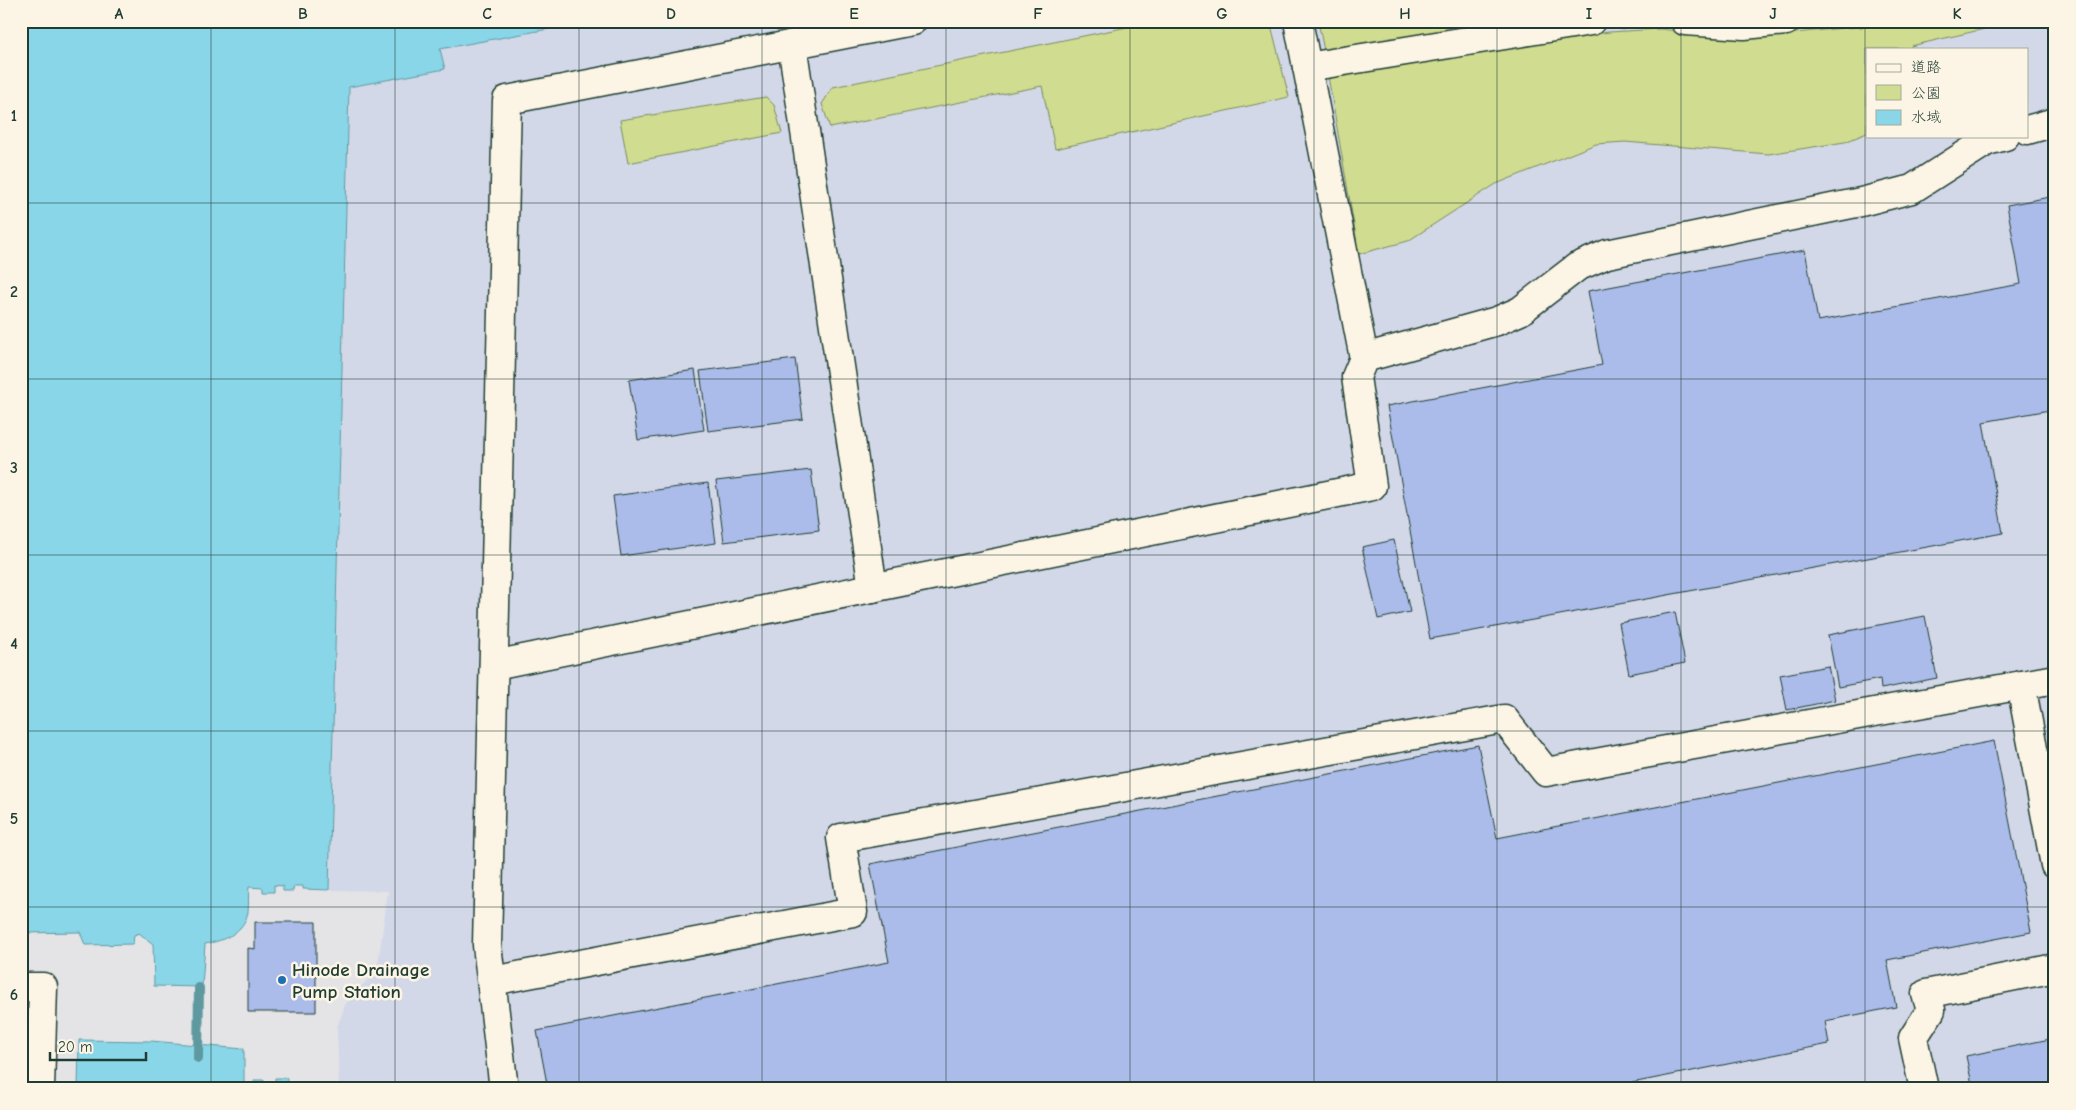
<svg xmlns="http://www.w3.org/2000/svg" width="2076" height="1110" font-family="'Comic Neue','Klee One',sans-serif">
<rect width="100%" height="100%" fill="#e4e4e7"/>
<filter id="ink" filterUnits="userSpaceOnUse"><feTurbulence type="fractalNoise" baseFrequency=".02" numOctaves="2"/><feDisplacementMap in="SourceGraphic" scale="10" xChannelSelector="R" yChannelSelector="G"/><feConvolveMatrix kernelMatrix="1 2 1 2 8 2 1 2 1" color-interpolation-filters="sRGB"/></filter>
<g filter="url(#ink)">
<!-- built -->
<path fill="#d3d8e8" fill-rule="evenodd" d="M592 21H2055V1089H325L339 1088 337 1027 345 1005 353 994 377 971 388 891 329 890 349 87 445 69 439 49ZM1867 49H2027V136H1867Z"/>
<!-- green -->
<g fill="#d0dc8f" stroke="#788c62">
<path d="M1157 21H1270L1289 97 1055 149 1042 86 830 128 822 104 833 87Z"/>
<path d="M1318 21H1505L1324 51Z"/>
<path d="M1910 21H2019L1911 46V49H1867V133L1845 142 1768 154 1625 142 1596 144 1496 184 1408 241 1359 254 1328 76 1609 32 1660 29 1744 38 1845 28 1894 25Z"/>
<path d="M766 97 774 105 782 133 628 163 620 120Z"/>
</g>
<!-- water -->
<g fill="#89d6e8" stroke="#5f99a0">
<path d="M21 21H592L440 49 445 69 349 87 329 890 303 889V886H294L293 891H283V886L274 885V892H263V888L249 887C248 895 249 904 248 912 244 933 223 941 205 944L202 987 154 986 153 944 139 933 134 935 133 944 85 945 80 932 21 933Z"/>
<path d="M79 1040 151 1041 244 1049V1087H254V1080H264V1087H275V1078H287V1085L325 1089H78Z"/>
</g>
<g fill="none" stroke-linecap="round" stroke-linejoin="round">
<!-- stream -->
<path stroke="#5f99a0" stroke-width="10" d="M198 1058 199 988"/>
</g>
<!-- building -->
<g fill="#abbceb" stroke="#1f3d34">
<path d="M2055 196V409L1983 422 2003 533 1430 639 1387 406 1602 365 1588 291 1805 250 1818 321 2021 284 2007 205Z"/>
<path d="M795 359 803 419 708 431 700 371Z"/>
<path d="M695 370 704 430 638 440 629 380Z"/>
<path d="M811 470 819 530 724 542 716 481Z"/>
<path d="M708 483 716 543 621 556 613 496Z"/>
<path d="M1394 540 1410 612 1378 619 1362 547Z"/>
<path d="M1675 612 1685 663 1629 674 1619 623Z"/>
<path d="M1925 616 1937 678 1881 689 1880 679 1838 687 1828 635Z"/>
<path d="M1828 666 1835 700 1787 710 1780 675Z"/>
<path d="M1994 741 2031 932 1887 960 1896 1007 1825 1021 1829 1044 1601 1089H548L537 1031 889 962 870 864 1478 745 1497 838Z"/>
<path d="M255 922H316V1012H248V948L255 949Z"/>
<path d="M2055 1002V1030L2049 1004Z"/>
<path d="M2055 1038V1089H1973L1966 1056Z"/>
</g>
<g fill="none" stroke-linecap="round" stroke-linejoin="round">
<!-- minor casing -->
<g stroke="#1f3d34" stroke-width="31">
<g id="minor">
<path d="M1298 21 1364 358"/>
<path d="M1685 21 1744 25 1786 21"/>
<path d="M792 44 873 588"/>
<path d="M1307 67 1591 21"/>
<path d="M2027 130 2055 122"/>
<path d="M494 665 1372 486 1356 377 1364 358 1497 321 1520 311 1577 267 1607 254 1861 202 1912 189 1987 141 2005 136"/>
<path d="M2021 685 2055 865"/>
<path d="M492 981 853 912 841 838 1504 719 1546 772 2055 679"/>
<path d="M21 987H43L40 1089"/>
<path d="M504 1089 487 945 507 100 912 21"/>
<path d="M1924 1089 1913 1038 1931 1010 1926 994 2055 968"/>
</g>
</g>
<!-- minor -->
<use href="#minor" stroke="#fcf5e5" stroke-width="28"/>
</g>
</g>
<!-- grid -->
<path fill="none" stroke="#1f3d34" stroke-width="1" stroke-opacity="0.55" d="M211 21V1089M395 21V1089M579 21V1089M762 21V1089M946 21V1089M1130 21V1089M1314 21V1089M1497 21V1089M1681 21V1089M1865 21V1089M21 203H2055M21 379H2055M21 555H2055M21 731H2055M21 907H2055"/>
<!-- markers -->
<circle fill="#1f6fb2" stroke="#fcf5e5" stroke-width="2" cx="282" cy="980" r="5"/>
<g text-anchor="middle" stroke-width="5" stroke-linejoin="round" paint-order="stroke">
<!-- poi labels -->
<g font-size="19" font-weight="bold" fill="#1f3d34" stroke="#fcf5e5" text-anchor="start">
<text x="292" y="976">Hinode Drainage<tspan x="292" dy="22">Pump Station</tspan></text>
</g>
</g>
<!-- margin -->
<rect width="2076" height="1110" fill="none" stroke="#fcf5e5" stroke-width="55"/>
<!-- legend -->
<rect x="1866" y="48" width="162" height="90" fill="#fcf5e5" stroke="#a4ab9e"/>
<rect x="1876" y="64" width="25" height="8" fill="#fcf5e5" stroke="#a4ab9e"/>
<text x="1911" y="72" font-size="15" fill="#1f3d34">道路</text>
<rect x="1876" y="85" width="25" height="15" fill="#d0dc8f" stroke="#a4ab9e"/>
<text x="1911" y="98" font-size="15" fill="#1f3d34">公園</text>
<rect x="1876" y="110" width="25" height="15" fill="#89d6e8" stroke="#a4ab9e"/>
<text x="1911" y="122" font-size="15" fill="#1f3d34">水域</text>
<!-- scale -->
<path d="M50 1052v8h96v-8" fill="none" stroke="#1f3d34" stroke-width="2.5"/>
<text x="58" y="1052" font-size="15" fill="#1f3d34" stroke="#fcf5e5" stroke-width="4" paint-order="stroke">20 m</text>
<rect x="28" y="28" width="2020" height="1054" fill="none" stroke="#1f3d34" stroke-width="2"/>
<g font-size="16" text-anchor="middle" font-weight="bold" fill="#1f3d34">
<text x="119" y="19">A</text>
<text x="303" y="19">B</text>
<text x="487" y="19">C</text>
<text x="671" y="19">D</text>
<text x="854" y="19">E</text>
<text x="1038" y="19">F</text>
<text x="1222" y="19">G</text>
<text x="1405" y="19">H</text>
<text x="1589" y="19">I</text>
<text x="1773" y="19">J</text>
<text x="1957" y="19">K</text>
<text x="14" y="121">1</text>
<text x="14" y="297">2</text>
<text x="14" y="473">3</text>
<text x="14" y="649">4</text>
<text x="14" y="824">5</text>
<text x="14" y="1000">6</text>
</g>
</svg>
